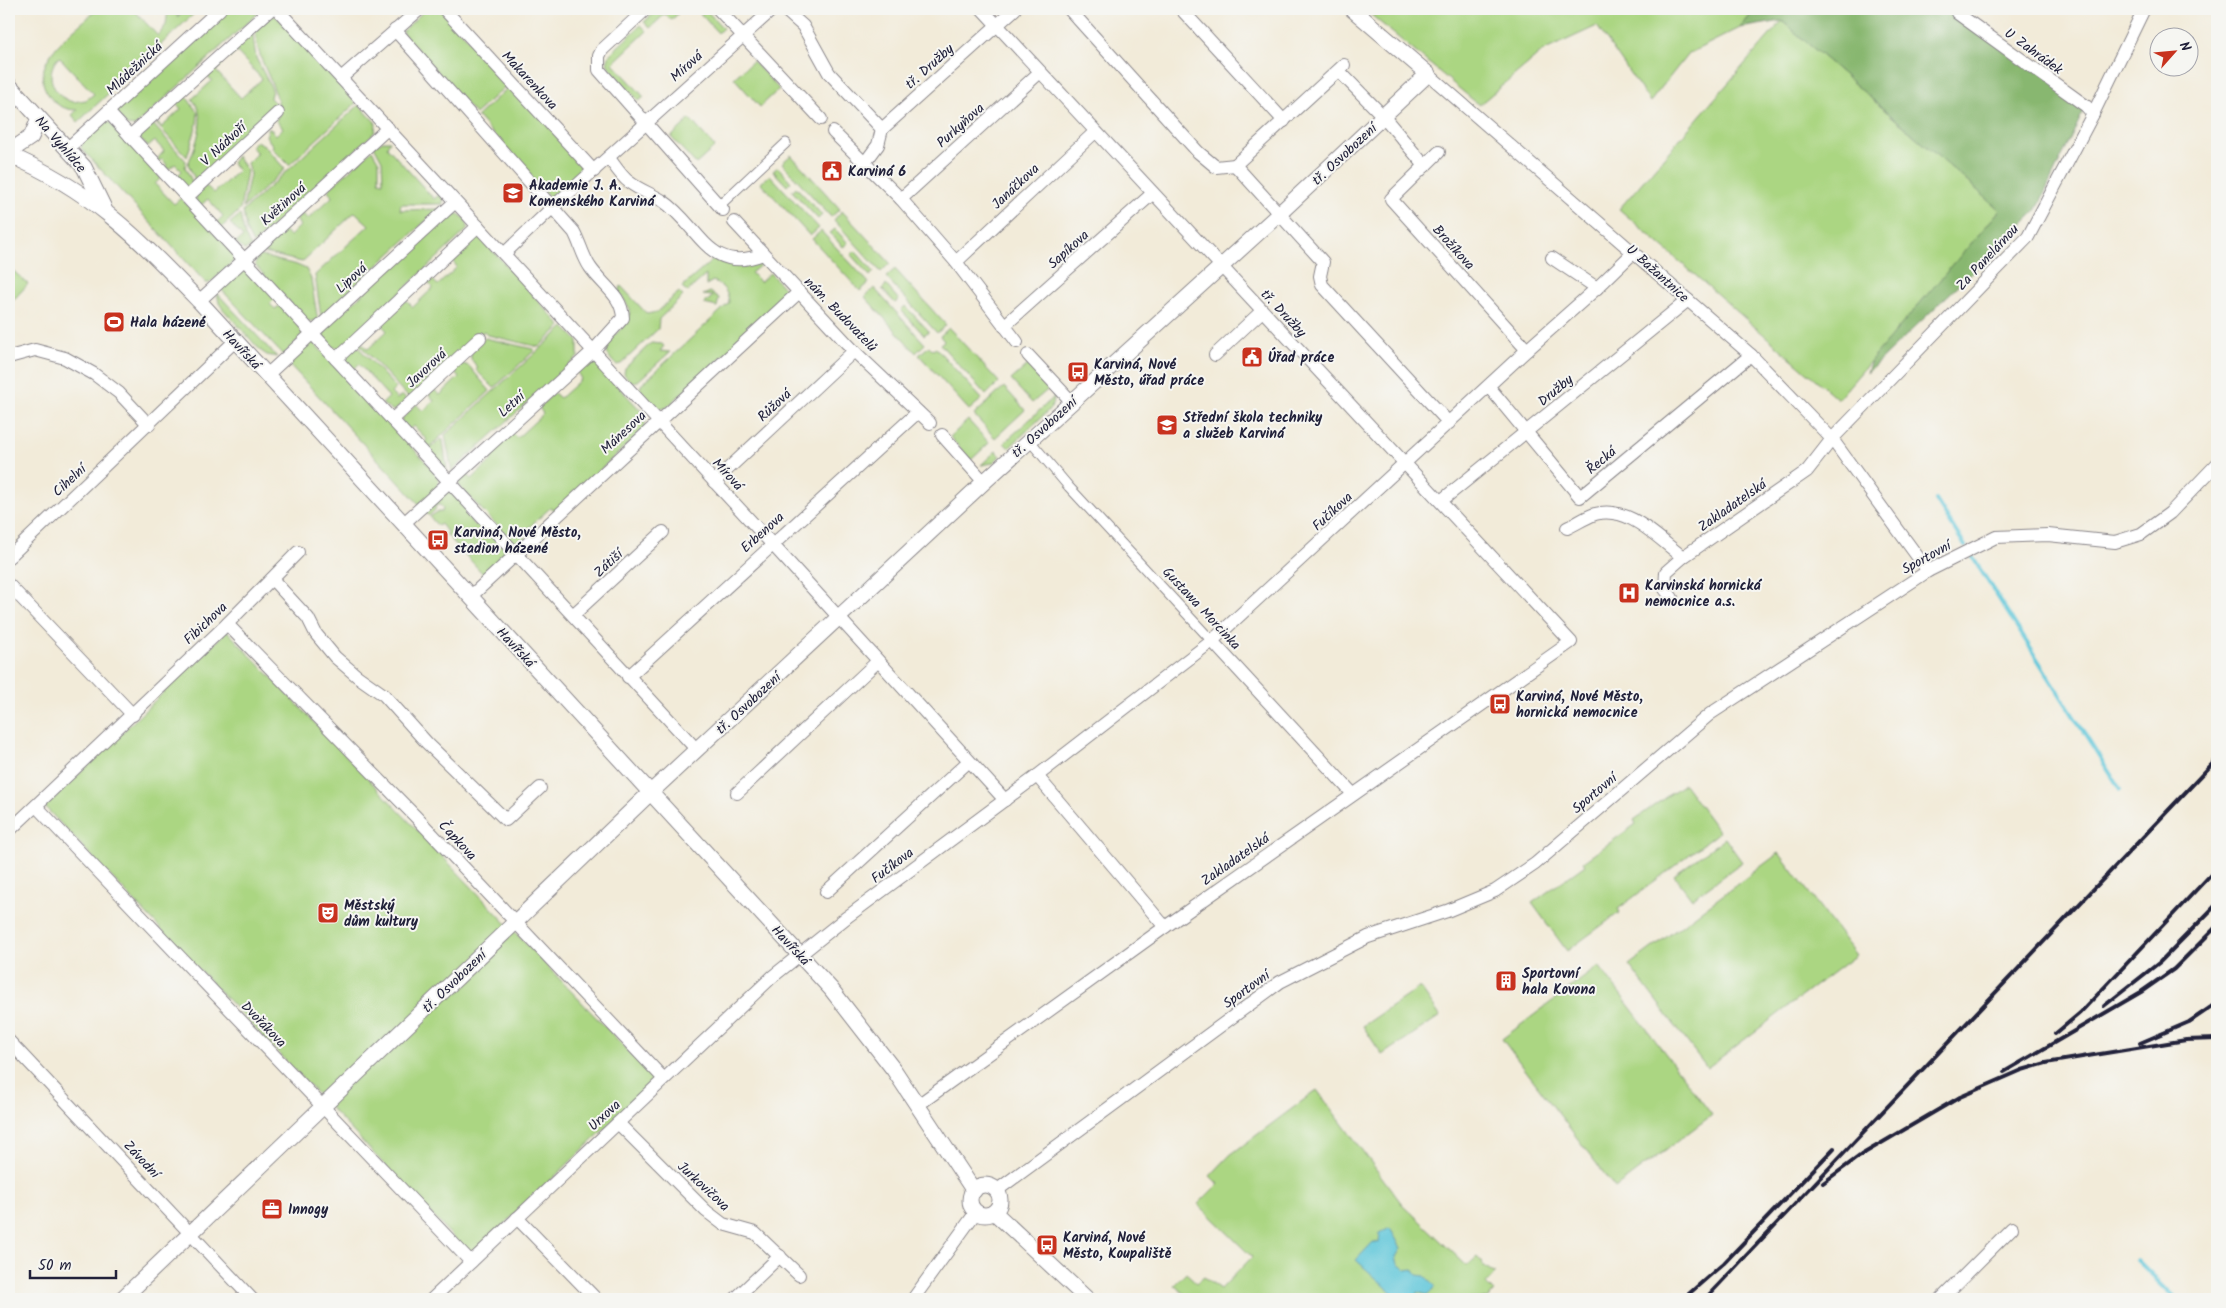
<svg xmlns="http://www.w3.org/2000/svg" width="2226" height="1308" font-family="Kalam,sans-serif">
<rect width="100%" height="100%" fill="#f6f6f2"/>
<filter id="ink" filterUnits="userSpaceOnUse"><feTurbulence type="fractalNoise" baseFrequency=".02" numOctaves="2"/><feDisplacementMap in="SourceGraphic" scale="10" xChannelSelector="R" yChannelSelector="G"/><feConvolveMatrix kernelMatrix="1 2 1 2 8 2 1 2 1" color-interpolation-filters="sRGB"/></filter>
<filter id="wash" filterUnits="userSpaceOnUse"><feTurbulence type="fractalNoise" baseFrequency=".0096" numOctaves="4" result="noise"/><feDisplacementMap in="SourceGraphic" scale="20" xChannelSelector="R" yChannelSelector="G"/><feGaussianBlur stdDeviation="1.12" result="paint"/><feColorMatrix in="noise" values="0 0 0 0 0 0 0 0 0 0 0 0 0 0 0 0 0 1.4 0 .05"/><feComposite in="paint" operator="in"/></filter>
<g filter="url(#wash)">
<rect width="100%" height="100%" fill="#f2ebd9"/>
<!-- green -->
<g fill="#abd682" stroke="#667c5e" fill-rule="evenodd">
<path d="M98 9H133L158 36 166 25 168 9H177V17L186 9H199L78 122 72 115 77 110C64 110 54 104 48 94 26 62 77 28 98 9ZM59 57 94 94 86 100 73 102C53 97 43 73 59 57Z"/>
<path d="M225 9H262L135 126 126 125 118 115V110Z"/>
<path d="M426 9H440L509 83 475 114 402 32Z"/>
<path d="M659 9H673L678 14 671 20 665 14 650 28 644 22Z"/>
<path d="M696 9H705L723 28 718 33Z"/>
<path d="M1364 9H1756L1740 28 1688 54 1650 102 1597 26 1543 51 1479 105Z"/>
<path d="M272 15 277 17 356 103 289 165 272 148 273 146 266 136 269 127 276 135 283 128 276 120 280 112C276 81 256 62 255 28Z"/>
<path d="M1782 21 2000 210 1838 399 1619 209Z"/>
<path d="M641 25 647 31 613 63 644 97 639 101 611 70 607 63 610 54Z"/>
<path d="M252 30 256 58 272 89 270 98 277 105 274 108 277 111 196 182 188 164C196 145 208 116 192 99L212 81 206 74 222 61V65L216 71 241 98 262 79 237 52 229 58 226 54Z"/>
<path d="M753 61 779 89 760 107 734 78Z"/>
<path d="M511 85 581 163 580 175 552 200 477 116Z"/>
<path d="M183 92 198 113 197 124 187 157 153 120 162 127 181 109 176 103Z"/>
<path d="M359 105 376 123 375 132 253 244 246 230 243 211Z"/>
<path d="M690 119 715 147 696 164 671 137Z"/>
<path d="M107 120 161 178 155 184 174 204 181 198 234 254 235 260 210 283H206L81 148 84 139Z"/>
<path d="M152 123 186 161 185 167 194 185 187 189 174 179 182 171 175 164 169 169 164 168 167 165 162 159 158 162V158L164 151 155 141 148 147 139 137Z"/>
<path d="M256 141 264 145 285 169 243 208 250 174 247 163 257 153 251 146Z"/>
<path d="M382 141H390L387 147 434 199 440 194 443 197V204H401L400 210 439 209 321 317 315 275 369 225 355 212 302 262 261 252 283 230 290 236 300 226 296 219 302 214 308 219 332 197 328 190 372 150 379 162V181L383 182 382 161 374 146Z"/>
<path d="M791 155 840 209 831 217 782 163Z"/>
<path d="M237 156 247 171 240 210 221 228 217 222 223 216 208 199 201 205 196 202V195L206 186 214 193 238 171 232 163Z"/>
<path d="M778 167 791 182 787 186 773 171Z"/>
<path d="M770 175 819 228 810 236 761 183Z"/>
<path d="M796 187 822 215 818 219 792 191Z"/>
<path d="M842 211 890 263 881 272 834 220Z"/>
<path d="M451 213C461 213 468 219 468 229L341 348 331 347 323 337 325 328Z"/>
<path d="M240 215 245 236 251 247 244 250 236 243 243 237 230 223Z"/>
<path d="M835 229 848 243 843 247 830 233Z"/>
<path d="M821 231 869 283 860 291 812 239Z"/>
<path d="M474 238 482 239 561 326 539 347 488 335 484 331 409 398 357 342 361 343 368 349 387 331 381 324 406 300 413 307 433 288 427 281 430 278 438 285 457 267 451 259Z"/>
<path d="M855 251 874 272 870 276 851 255Z"/>
<path d="M257 255 297 265 306 269 311 279 318 321H307L255 265Z"/>
<path d="M715 258 762 264 751 273 760 282 770 273 785 289V299L666 408 657 409 640 391 641 385 729 303C729 293 722 284 713 281L706 285V275L687 292 682 287Z"/>
<path d="M9 267 28 284 9 305Z"/>
<path d="M248 269 276 298 270 304 275 309 282 304 303 329 302 336 283 355 220 288 241 270Z"/>
<path d="M895 269 946 325 937 333 886 277Z"/>
<path d="M886 285 899 300 895 303 882 289Z"/>
<path d="M621 286 647 314 657 312 679 292 683 296 659 319 658 329 621 364 616 365C588 337 629 338 630 309L619 292Z"/>
<path d="M874 288 925 344 916 353 865 297Z"/>
<path d="M710 292 719 298 717 307 704 304 713 296 703 295Z"/>
<path d="M217 293 277 357 267 355 261 351 223 309 219 303Z"/>
<path d="M905 306 929 331 924 335 901 310Z"/>
<path d="M564 327 578 341V357L452 471 445 435Z"/>
<path d="M949 328 999 382 986 395 940 344 944 341 940 336Z"/>
<path d="M485 338 533 349 534 351 494 388 476 370 478 368 471 359V353Z"/>
<path d="M312 341 439 476 438 486 419 504 287 362Z"/>
<path d="M651 343 662 344 664 346 660 351 670 352 638 381 631 382 624 374 625 368Z"/>
<path d="M357 346 396 388 391 393 397 399 402 395 407 400 394 411 382 404 389 397 359 364 352 371 345 358Z"/>
<path d="M929 346 933 350 936 348 982 399 969 410 919 355Z"/>
<path d="M589 362 596 363 645 415V428L556 511 550 508 523 533 525 539 514 543 459 486V480L467 474 472 479 492 460 488 453 508 433H512L517 438 543 414 539 407 554 393 560 398 581 379 577 372Z"/>
<path d="M460 363 469 366 490 391 425 451 421 446 427 440 414 426 407 431 401 420 416 404 423 411 434 401 428 393 433 389 440 395 459 377 453 370Z"/>
<path d="M1029 364 1051 387 1032 403 1011 380Z"/>
<path d="M1004 387 1025 410 995 438 974 415Z"/>
<path d="M1055 396 1051 408 1009 448 1004 443Z"/>
<path d="M968 420 989 443 971 460 950 437Z"/>
<path d="M441 439 443 440 447 471 426 452Z"/>
<path d="M996 451 1000 456 993 463 981 465Z"/>
<path d="M446 491H450L476 514 470 520 475 526 482 520 506 551 504 558 485 576 446 534 447 532 441 524 438 526 430 517 437 512H442L443 508 440 505H436L435 510 429 516 424 511Z"/>
<path d="M227 631 656 1080 471 1256 45 807Z"/>
<path d="M1684 784 1719 832 1618 909 1620 912 1567 951 1532 903 1585 865 1583 862 1636 824 1634 820Z"/>
<path d="M1725 838 1742 862 1692 899 1674 875Z"/>
<path d="M1779 853 1856 955 1707 1068 1629 965Z"/>
<path d="M1599 966 1712 1115 1615 1188 1502 1039Z"/>
<path d="M1420 987 1440 1016 1382 1055 1363 1026Z"/>
<path d="M1317 1090 1402 1204 1467 1266 1477 1257 1483 1263 1482 1264 1495 1274 1486 1284 1494 1292 1487 1299H1190L1174 1285 1186 1273 1197 1283 1204 1277 1221 1289 1252 1257 1198 1204 1218 1184 1210 1176 1230 1155Z"/>
</g>
<!-- forest -->
<path fill="#88b770" stroke="#556c56" d="M1756 9H1951L2087 104 2036 211 1867 373 1871 360 2000 210 1782 21 1740 28Z"/>
<!-- water -->
<path fill="#5dc6d9" stroke="#40748a" d="M1390 1228 1401 1248 1396 1257 1398 1264 1406 1270 1413 1269 1417 1275 1425 1276 1436 1287 1428 1295 1417 1292 1416 1299H1399L1356 1260 1373 1242 1379 1243 1380 1233Z"/>
<g fill="none" stroke-linecap="round" stroke-linejoin="round">
<!-- stream -->
<g stroke="#5dc6d9" stroke-width="4">
<path d="M1936 500 1965 546"/>
<path d="M1973 558 2120 789"/>
<path d="M2137 1260 2177 1299"/>
</g>
</g>
</g>
<g filter="url(#ink)">
<g fill="none" stroke-linecap="round" stroke-linejoin="round">
<!-- pedestrian casing -->
<g stroke="#8a868a" stroke-width="11">
<g id="pedestrian">
<path d="M719 206 786 143"/>
<path d="M1030 441 1069 487 1212 641"/>
</g>
</g>
<!-- minor casing -->
<g stroke="#8a868a" stroke-width="14">
<g id="minor">
<path d="M277 9 772 544 1005 800"/>
<path d="M444 9 594 171"/>
<path d="M646 9 602 50 599 56V70L723 210"/>
<path d="M718 9 821 119"/>
<path d="M784 9 803 26 829 73 882 129"/>
<path d="M1069 9 1198 152 1216 167 1235 165"/>
<path d="M1181 9 1284 121"/>
<path d="M1957 13 2086 106 2093 114"/>
<path d="M395 30 574 232C580 243 583 257 590 267 602 285 622 295 623 318L593 351 403 524"/>
<path d="M1339 71 1384 117 1425 166"/>
<path d="M1428 74 1751 355 1832 439 1928 571"/>
<path d="M341 78 420 9"/>
<path d="M108 112 697 750"/>
<path d="M882 129 1015 9"/>
<path d="M833 132 901 199 956 262 1017 342"/>
<path d="M130 136 271 9"/>
<path d="M67 149 220 9"/>
<path d="M1439 152 1391 199 1527 350"/>
<path d="M609 158C615 166 621 176 629 182 639 190 652 194 663 201 699 225 709 276 763 254"/>
<path d="M864 164 878 145 882 129"/>
<path d="M1235 165 1323 262 1320 276 1322 285 1449 423"/>
<path d="M1235 165 1344 65"/>
<path d="M187 197 278 113"/>
<path d="M901 199 1040 72"/>
<path d="M734 222 854 351 930 423"/>
<path d="M504 254 553 207 773 9"/>
<path d="M1552 258 1597 288"/>
<path d="M956 262 1095 132"/>
<path d="M199 301 388 128"/>
<path d="M1004 326 1152 194"/>
<path d="M1028 355 1072 402"/>
<path d="M1215 355 1262 311"/>
<path d="M9 357 35 350 65 358 94 374 119 393 149 425"/>
<path d="M336 359 478 226"/>
<path d="M267 375 455 202"/>
<path d="M1489 387 1580 497 1751 355"/>
<path d="M392 420 480 338"/>
<path d="M942 435 984 482"/>
<path d="M714 482 854 351"/>
<path d="M1441 501 1688 300"/>
<path d="M1567 528C1576 524 1586 517 1595 514 1629 505 1657 538 1683 557"/>
<path d="M9 557 235 341"/>
<path d="M272 579 308 618 316 634 335 657 357 676 384 695 427 743 506 820 540 788"/>
<path d="M9 585 133 715"/>
<path d="M470 597 799 292"/>
<path d="M1672 598 1665 589 1666 572 1683 557 1807 471 1832 439 2028 237 2093 114 2144 9"/>
<path d="M573 615 663 532"/>
<path d="M227 624 416 817 664 1079"/>
<path d="M1212 641 1353 794"/>
<path d="M628 677 918 412"/>
<path d="M1037 776 1165 927"/>
<path d="M737 793 878 661"/>
<path d="M36 806 471 1262"/>
<path d="M9 831 227 624 298 552"/>
<path d="M826 892 969 761"/>
<path d="M9 1041 252 1299"/>
<path d="M918 1105 1165 927 1571 642 982 9"/>
<path d="M618 1123 706 1211 723 1224 755 1233 799 1275"/>
<path d="M996 1191 1280 982 1368 937 1447 911 1495 891 1535 864 1710 714 1928 571 1996 537 2048 535 2115 542 2141 534 2170 513 2217 464"/>
<path d="M517 1218 596 1299"/>
<path d="M432 1299 772 977 847 917 1037 776 1212 641 1527 350 1597 288 1634 252"/>
<path d="M735 1299 780 1256"/>
<path d="M913 1299 976 1212"/>
<path d="M1941 1299 2012 1228"/>
</g>
</g>
<!-- tertiary casing -->
<g stroke="#8a868a" stroke-width="17">
<g id="tertiary">
<path d="M9 85 84 167 104 208"/>
<path d="M9 152 31 137 39 119"/>
<path d="M9 155C92 190 138 238 199 301L831 989 894 1070 974 1191"/>
<circle cx="985" cy="1200" r="15"/>
<path d="M994 1212 1087 1299"/>
<path d="M122 1299 650 793 984 482 1280 213 1428 74 1352 9"/>
</g>
</g>
<!-- pedestrian -->
<use href="#pedestrian" stroke="#fff" stroke-width="9"/>
<!-- minor -->
<use href="#minor" stroke="#fff" stroke-width="12"/>
<!-- tertiary -->
<use href="#tertiary" stroke="#fff" stroke-width="15"/>
<!-- rail -->
<g stroke="#22223b" stroke-width="4">
<path d="M2104 1006 2160 962 2217 904"/>
<path d="M2055 1034 2080 1013 2217 868"/>
<path d="M2140 1043 2189 1022 2217 1003"/>
<path d="M2004 1072 2141 992 2174 969 2217 926"/>
<path d="M1823 1183 1861 1155 1960 1097 2022 1070 2046 1063 2100 1054 2186 1040 2217 1039"/>
<path d="M1683 1299 1724 1263 1834 1148"/>
<path d="M1705 1299 2217 759"/>
</g>
</g>
</g>
<!-- icons -->
<defs>
<g id="civic-square" transform="scale(1.125)"><rect x="-9" y="-9" width="18" height="18" rx="4" fill="#c8321e" stroke="#f6f6f2"/><path d="M-.6-6.5H3V-4.5H.6V-3L4-1V1h2V6H-6V1h2V-1L-.6-3ZM-1.2 2.5V6h2.4V2.5Z" fill="#fff"/></g>
<g id="university-square" transform="scale(1.125)"><rect x="-9" y="-9" width="18" height="18" rx="4" fill="#c8321e" stroke="#f6f6f2"/><path d="M0-5L7-2L0 1L-7-2ZM-4 1L0 2.5L4 1V4Q0 6-4 4Z" fill="#fff"/></g>
<g id="stadium-square" transform="scale(1.125)"><rect x="-9" y="-9" width="18" height="18" rx="4" fill="#c8321e" stroke="#f6f6f2"/><path d="M0-5a6.5 5 0 1 0 0 10a6.5 5 0 1 0 0-10ZM-3.5-1.8h7v3.6h-7Z" fill="#fff"/></g>
<g id="bus-square" transform="scale(1.125)"><rect x="-9" y="-9" width="18" height="18" rx="4" fill="#c8321e" stroke="#f6f6f2"/><path d="M-5-6H5V4H4V6H2V4H-2V6H-4V4H-5ZM-3.5-4V0h7V-4ZM-3.5 1.2v1.5H-2V1.2ZM2 1.2v1.5H3.5V1.2Z" fill="#fff"/></g>
<g id="school-square" transform="scale(1.125)"><rect x="-9" y="-9" width="18" height="18" rx="4" fill="#c8321e" stroke="#f6f6f2"/><path d="M0-5L7-2L0 1L-7-2ZM-4 1L0 2.5L4 1V4Q0 6-4 4Z" fill="#fff"/></g>
<g id="hospital-square" transform="scale(1.125)"><rect x="-9" y="-9" width="18" height="18" rx="4" fill="#c8321e" stroke="#f6f6f2"/><path d="M-5-5h3v3.5h4V-5h3V5h-3V1.5h-4V5h-3Z" fill="#fff"/></g>
<g id="theatre-square" transform="scale(1.125)"><rect x="-9" y="-9" width="18" height="18" rx="4" fill="#c8321e" stroke="#f6f6f2"/><path d="M-5-5.5Q0-4 5-5.5V0Q5 5 0 6Q-5 5-5 0ZM-3.3-2.5H-1v1.5H-3.3ZM1-2.5H3.3v1.5H1ZM-2.8 1Q0 5.5 2.8 1Z" fill="#fff"/></g>
<g id="building-square" transform="scale(1.125)"><rect x="-9" y="-9" width="18" height="18" rx="4" fill="#c8321e" stroke="#f6f6f2"/><path d="M-4-6H4V6H1V3H-1V6H-4ZM-2.5-4.3h1.7v1.8h-1.7ZM.8-4.3h1.7v1.8H.8ZM-2.5-1h1.7V.8h-1.7ZM.8-1h1.7V.8H.8Z" fill="#fff"/></g>
<g id="office-square" transform="scale(1.125)"><rect x="-9" y="-9" width="18" height="18" rx="4" fill="#c8321e" stroke="#f6f6f2"/><path d="M-6-3h4V-5.5h4V-3h4V5H-6ZM-1-4.5V-3h2v-1.5ZM-6 0V1H6V0Z" fill="#fff"/></g>
</defs>
<g fill-rule="evenodd">
<use href="#civic-square" x="832" y="171"/>
<use href="#university-square" x="513" y="193"/>
<use href="#stadium-square" x="114" y="322"/>
<use href="#civic-square" x="1252" y="357"/>
<use href="#bus-square" x="1078" y="372"/>
<use href="#school-square" x="1167" y="425"/>
<use href="#bus-square" x="438" y="540"/>
<use href="#hospital-square" x="1629" y="593"/>
<use href="#bus-square" x="1500" y="704"/>
<use href="#theatre-square" x="328" y="913"/>
<use href="#building-square" x="1506" y="981"/>
<use href="#office-square" x="272" y="1209"/>
<use href="#bus-square" x="1047" y="1245"/>
</g>
<g text-anchor="middle" stroke-width="4" stroke-linejoin="round" paint-order="stroke">
<!-- street labels -->
<g font-size="14" fill="#22223b" stroke="#f6f6f2">
<text transform="translate(2034 51) rotate(36)" y="5">U Zahrádek</text>
<text transform="translate(686 66) rotate(-42)" y="5">Mírová</text>
<text transform="translate(929 66) rotate(-42)" y="5">tř. Družby</text>
<text transform="translate(134 68) rotate(-43)" y="5">Mládežnická</text>
<text transform="translate(530 80) rotate(47)" y="5">Makarenkova</text>
<text transform="translate(960 125) rotate(-42)" y="5">Purkyňova</text>
<text transform="translate(61 144) rotate(49)" y="5">Na Vyhlídce</text>
<text transform="translate(223 144) rotate(-43)" y="5">V Nádvoří</text>
<text transform="translate(1344 154) rotate(-43)" y="5">tř. Osvobození</text>
<text transform="translate(1015 186) rotate(-43)" y="5">Janáčkova</text>
<text transform="translate(283 204) rotate(-42)" y="5">Květinová</text>
<text transform="translate(1454 247) rotate(48)" y="5">Brožíkova</text>
<text transform="translate(1068 249) rotate(-42)" y="5">Sapíkova</text>
<text transform="translate(1987 257) rotate(-47)" y="5">Za Panelárnou</text>
<text transform="translate(1658 273) rotate(42)" y="5">U Bažantnice</text>
<text transform="translate(351 278) rotate(-43)" y="5">Lipová</text>
<text transform="translate(1284 313) rotate(47)" y="5">tř. Družby</text>
<text transform="translate(841 314) rotate(46)" y="5">nám. Budovatelů</text>
<text transform="translate(242 349) rotate(47)" y="5">Havířská</text>
<text transform="translate(426 368) rotate(-43)" y="5">Javorová</text>
<text transform="translate(1555 390) rotate(-40)" y="5">Družby</text>
<text transform="translate(511 404) rotate(-42)" y="5">Letní</text>
<text transform="translate(774 405) rotate(-43)" y="5">Růžová</text>
<text transform="translate(1044 427) rotate(-42)" y="5">tř. Osvobození</text>
<text transform="translate(623 432) rotate(-43)" y="5">Mánesova</text>
<text transform="translate(1601 460) rotate(-40)" y="5">Řecká</text>
<text transform="translate(728 474) rotate(47)" y="5">Mírová</text>
<text transform="translate(69 480) rotate(-43)" y="5">Cihelní</text>
<text transform="translate(1732 505) rotate(-35)" y="5">Zakladatelská</text>
<text transform="translate(1332 511) rotate(-43)" y="5">Fučíkova</text>
<text transform="translate(762 532) rotate(-42)" y="5">Erbenova</text>
<text transform="translate(1926 557) rotate(-29)" y="5">Sportovní</text>
<text transform="translate(608 563) rotate(-43)" y="5">Zátiší</text>
<text transform="translate(1202 608) rotate(47)" y="5">Gustawa Morcinka</text>
<text transform="translate(205 623) rotate(-44)" y="5">Fibichova</text>
<text transform="translate(516 647) rotate(47)" y="5">Havířská</text>
<text transform="translate(748 703) rotate(-43)" y="5">tř. Osvobození</text>
<text transform="translate(1594 793) rotate(-40)" y="5">Sportovní</text>
<text transform="translate(458 840) rotate(47)" y="5">Čapkova</text>
<text transform="translate(1235 859) rotate(-35)" y="5">Zakladatelská</text>
<text transform="translate(892 865) rotate(-37)" y="5">Fučíkova</text>
<text transform="translate(791 945) rotate(47)" y="5">Havířská</text>
<text transform="translate(454 981) rotate(-44)" y="5">tř. Osvobození</text>
<text transform="translate(1246 989) rotate(-36)" y="5">Sportovní</text>
<text transform="translate(264 1024) rotate(46)" y="5">Dvořákova</text>
<text transform="translate(604 1115) rotate(-43)" y="5">Urxova</text>
<text transform="translate(142 1159) rotate(47)" y="5">Závodní</text>
<text transform="translate(704 1186) rotate(43)" y="5">Jurkovičova</text>
</g>
<!-- poi labels -->
<g font-size="14" font-weight="bold" fill="#22223b" stroke="#f6f6f2" text-anchor="start">
<text x="848" y="176">Karviná 6</text>
<text x="529" y="190">Akademie J. A.<tspan x="529" dy="16">Komenského Karviná</tspan></text>
<text x="130" y="327">Hala házené</text>
<text x="1268" y="362">Úřad práce</text>
<text x="1094" y="369">Karviná, Nové<tspan x="1094" dy="16">Město, úřad práce</tspan></text>
<text x="1183" y="422">Střední škola techniky<tspan x="1183" dy="16">a služeb Karviná</tspan></text>
<text x="454" y="537">Karviná, Nové Město,<tspan x="454" dy="16">stadion házené</tspan></text>
<text x="1645" y="590">Karvinská hornická<tspan x="1645" dy="16">nemocnice a.s.</tspan></text>
<text x="1516" y="701">Karviná, Nové Město,<tspan x="1516" dy="16">hornická nemocnice</tspan></text>
<text x="344" y="910">Městský<tspan x="344" dy="16">dům kultury</tspan></text>
<text x="1522" y="978">Sportovní<tspan x="1522" dy="16">hala Kovona</tspan></text>
<text x="288" y="1214">Innogy</text>
<text x="1063" y="1242">Karviná, Nové<tspan x="1063" dy="16">Město, Koupaliště</tspan></text>
</g>
</g>
<!-- margin -->
<rect width="2226" height="1308" fill="none" stroke="#f6f6f2" stroke-width="30"/>
<!-- north arrow -->
<g transform="translate(2174 52) rotate(63)"><circle r="24" fill="#f6f6f2" stroke="#a1a1a9"/>
<path d="M0-4L9 19L0 12L-9 19Z" fill="#c8321e"/>
<text y="-8" font-size="14" font-weight="bold" text-anchor="middle" fill="#22223b">N</text>
</g>
<!-- scale -->
<path d="M30 1270v8h86v-8" fill="none" stroke="#22223b" stroke-width="2.5"/>
<text x="38" y="1270" font-size="15" fill="#22223b" stroke="#f6f6f2" stroke-width="4" paint-order="stroke">50 m</text>
</svg>
